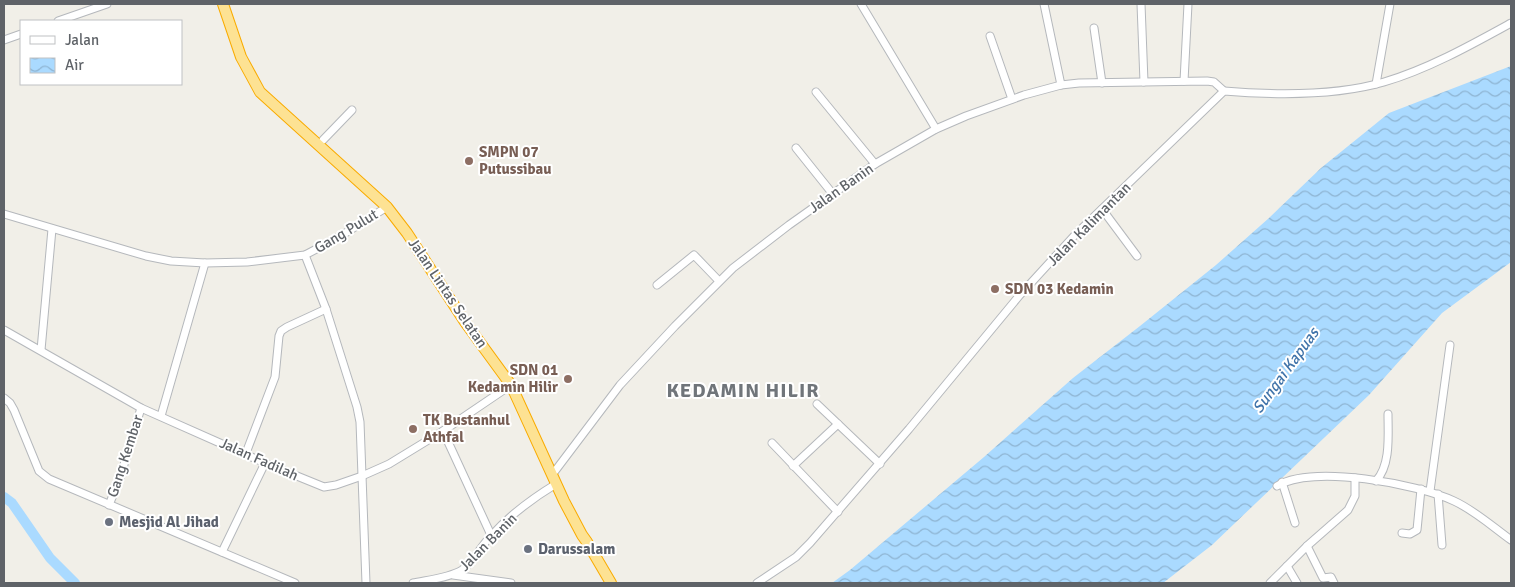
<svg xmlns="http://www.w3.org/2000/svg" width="1515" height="587" font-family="Signika,sans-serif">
<defs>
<pattern id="water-waves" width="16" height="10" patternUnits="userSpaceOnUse" patternTransform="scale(1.25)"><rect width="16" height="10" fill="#aadaff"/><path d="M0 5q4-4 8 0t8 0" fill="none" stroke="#8eb4d2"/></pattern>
</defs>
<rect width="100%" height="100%" fill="#f1efe8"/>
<!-- water -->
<path fill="url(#water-waves)" d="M1511 66V262L1442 313 1369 395 1212 545 1163 583H832L850 570 984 457 1073 378 1140 326 1216 265 1269 218 1321 168 1389 113Z"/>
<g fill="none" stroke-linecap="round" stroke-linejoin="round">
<!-- river -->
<path stroke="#aadaff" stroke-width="10" d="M4 497 12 503 50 558 75 583"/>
<!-- minor casing -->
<g stroke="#b5b8bc" stroke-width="9">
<g id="minor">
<path d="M861 4 936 129"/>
<path d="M1044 4 1061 85"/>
<path d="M1141 4 1144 82"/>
<path d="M58 21 107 4"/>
<path d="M1094 28 1102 83"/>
<path d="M990 36 1012 99"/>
<path d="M4 40 21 34"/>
<path d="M1184 81 1188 4"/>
<path d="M1376 84 1390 4"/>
<path d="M816 92 875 164"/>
<path d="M323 140 352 110"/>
<path d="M796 148 832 193"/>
<path d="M1102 209 1137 256"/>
<path d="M4 214 146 256 171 261 205 263 247 262 305 255 339 237 387 207"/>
<path d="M305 255 326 309 357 407 360 422 366 583"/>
<path d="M657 285 694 255 719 281"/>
<path d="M4 330 141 408 265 463 324 487 336 485 362 476 389 464 443 431 511 385"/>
<path d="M41 350 52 229"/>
<path d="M4 398 10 403 14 410 39 471 49 479 295 583"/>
<path d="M817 404 880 464"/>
<path d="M161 416 205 263"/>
<path d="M443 431 491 535"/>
<path d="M772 443 838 512"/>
<path d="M246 453 275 377 279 336 281 331 287 327 326 309"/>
<path d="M793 466 838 424"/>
<path d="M552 475 620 385 675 326 733 268 789 225 875 164 936 129 966 116 1024 95 1061 85 1079 83 1207 81 1214 82 1224 91"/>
<path d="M1376 481C1391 465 1388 435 1388 414"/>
<path d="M1282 482 1295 523"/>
<path d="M1277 486C1312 464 1418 484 1454 501 1474 510 1493 527 1511 540"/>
<path d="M1430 491 1450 345"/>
<path d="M1438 494 1442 545"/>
<path d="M109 505 120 478 141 408"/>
<path d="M1402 533 1410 534 1417 530 1421 489"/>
<path d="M1307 546 1323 578 1331 577 1334 583"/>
<path d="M222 552 265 463"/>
<path d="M1287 566 1297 583"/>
<path d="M453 575 511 583"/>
<path d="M413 583C427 580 449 578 462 570 474 562 481 545 492 535 510 515 533 498 556 484"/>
<path d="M757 583 796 557 810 543 909 429 1019 296 1074 236 1224 91C1273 95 1336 96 1384 82 1428 69 1471 45 1511 23"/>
<path d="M1270 583 1307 546 1348 510 1355 496V478"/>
</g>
</g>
<!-- highway casing -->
<g stroke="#f9ab00" stroke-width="12">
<path id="highway" d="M223 4 241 57 260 92 387 207 407 233 465 322 511 385 564 501 582 535 587 542 611 583"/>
</g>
<!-- minor -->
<use href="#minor" stroke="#fff" stroke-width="7"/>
<!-- highway -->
<use href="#highway" stroke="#fde293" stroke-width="10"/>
</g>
<!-- markers -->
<g fill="#8d6e63" stroke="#fff" stroke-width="2">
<circle cx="469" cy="161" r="5"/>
<circle cx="995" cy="289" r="5"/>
<circle cx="568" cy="379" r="5"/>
<circle cx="413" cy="429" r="5"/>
</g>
<g fill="#6b7280" stroke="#fff" stroke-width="2">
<circle cx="109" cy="522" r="5"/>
<circle cx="528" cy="549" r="5"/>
</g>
<g text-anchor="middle" stroke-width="4" stroke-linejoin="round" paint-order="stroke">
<!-- education labels -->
<g font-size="15" font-weight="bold" fill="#785e54" stroke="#fff" text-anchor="start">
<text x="479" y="157">SMPN 07<tspan x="479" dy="17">Putussibau</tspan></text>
<text x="1005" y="294">SDN 03 Kedamin</text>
<text x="558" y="375" text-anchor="end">SDN 01<tspan x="558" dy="17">Kedamin Hilir</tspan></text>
<text x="423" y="425">TK Bustanhul<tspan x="423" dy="17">Athfal</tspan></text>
</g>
<!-- street labels -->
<g font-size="15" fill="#5f6368" stroke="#fff">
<text transform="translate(841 188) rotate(-35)" y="5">Jalan Banin</text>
<text transform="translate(1089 224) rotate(-45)" y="5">Jalan Kalimantan</text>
<text transform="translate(346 231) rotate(-31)" y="5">Gang Pulut</text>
<text transform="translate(448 293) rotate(56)" y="5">Jalan Lintas Selatan</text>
<text transform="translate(125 456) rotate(-72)" y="5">Gang Kembar</text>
<text transform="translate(259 459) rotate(24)" y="5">Jalan Fadilah</text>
<text transform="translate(488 542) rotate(-45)" y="5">Jalan Banin</text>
</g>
<!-- worship labels -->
<g font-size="15" font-weight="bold" fill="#5b616d" stroke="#fff" text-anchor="start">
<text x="119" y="527">Mesjid Al Jihad</text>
<text x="538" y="554">Darussalam</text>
</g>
<!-- water labels -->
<g font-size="16" font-style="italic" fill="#4174aa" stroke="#fff">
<text transform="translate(1285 370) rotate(-54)" y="6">Sungai Kapuas</text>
</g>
<!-- district labels -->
<g font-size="20" font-weight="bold" letter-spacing="1" fill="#70757a" stroke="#fff">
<text x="743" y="397">KEDAMIN HILIR</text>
</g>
</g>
<!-- border -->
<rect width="1515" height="587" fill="none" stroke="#5f6368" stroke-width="10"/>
<!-- legend -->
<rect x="20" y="20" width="162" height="65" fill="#ffffff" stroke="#bfc1c3"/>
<rect x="30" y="36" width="25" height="8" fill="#ffffff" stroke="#bfc1c3"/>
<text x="65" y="45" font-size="15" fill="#5f6368">Jalan</text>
<rect x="30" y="58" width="25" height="15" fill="url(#water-waves)" stroke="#bfc1c3"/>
<text x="65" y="70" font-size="15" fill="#5f6368">Air</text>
</svg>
